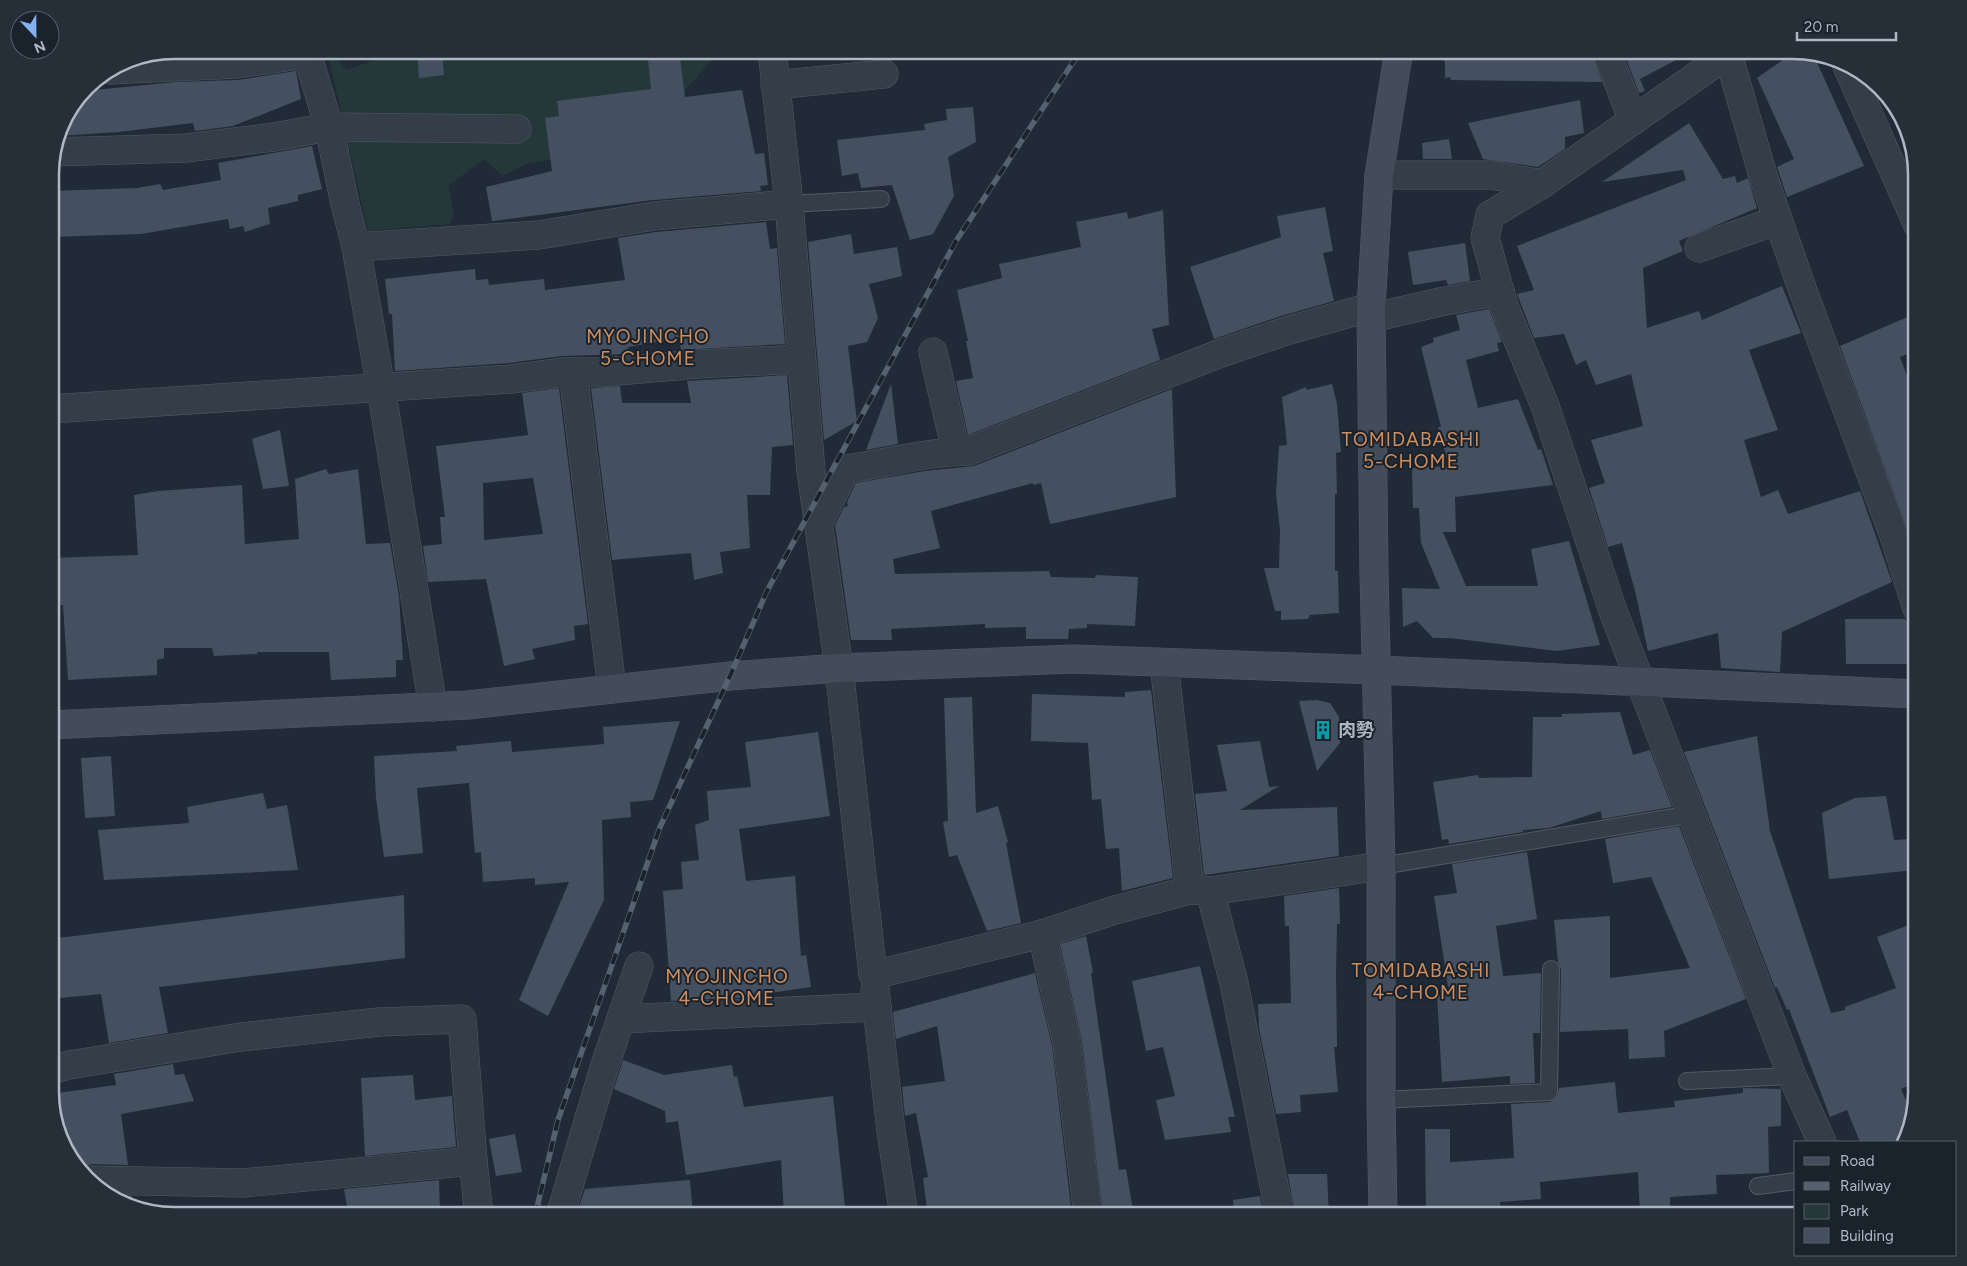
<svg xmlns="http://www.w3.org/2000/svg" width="1967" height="1266" font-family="Figtree,'Noto Sans JP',sans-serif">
<rect width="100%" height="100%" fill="#212b37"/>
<!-- green -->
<path fill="#243839" d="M327 50H331L346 70 405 50H721L686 89 657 156 594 152 526 164 503 176 484 159 448 186 454 212 450 224 368 231Z"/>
<!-- building -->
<g fill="#44505f" fill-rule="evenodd">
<path d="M417 50H442L444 75 419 78Z"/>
<path d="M647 50H679L685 97 742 90 755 154 764 153 768 185 760 186 761 191 653 200 492 221 486 187 552 171 545 118 559 116 557 101 651 89Z"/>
<path d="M1440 50H1591L1602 82 1451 80 1450 77 1445 78V63Z"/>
<path d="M1623 50H1695L1640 79 1645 91 1639 93Z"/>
<path d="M1796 51 1814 56 1864 166 1787 197 1777 167 1794 159 1757 78Z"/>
<path d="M296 71 301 99 233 126 195 131 193 123 119 132 57 136 60 126 83 91 177 82 238 80Z"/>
<path d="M1580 100 1584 133 1565 137V149L1538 167 1483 159 1468 123Z"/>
<path d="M973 107 976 142 948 157 954 196 933 234 910 240 892 185 861 188 858 173 842 176 837 140 925 130 924 124 947 120 946 109Z"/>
<path d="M1689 123 1723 179 1735 176 1737 183 1748 178 1757 208 1679 241 1683 251 1643 268 1647 328 1699 311 1702 320 1782 286 1801 333 1749 350 1778 430 1744 440 1761 497 1778 490 1788 514 1860 491 1892 582 1782 632 1780 672 1721 668 1718 633 1648 651 1636 595 1622 543 1608 547 1589 488 1605 483 1591 440 1643 426 1631 374 1596 385 1586 360 1576 365 1564 334 1534 338 1517 294 1534 290 1517 246 1686 180 1683 170 1602 182Z"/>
<path d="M1449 139 1452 159H1423L1422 143Z"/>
<path d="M312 146 322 189 298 195V201L268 208 270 224 245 232 243 226 230 229 228 219 141 234 50 237V191L137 188 160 184 163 190 221 180 218 163Z"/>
<path d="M1325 207 1333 251 1323 253 1334 301 1281 316 1214 339 1190 267 1281 237 1277 216Z"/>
<path d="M1163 210 1169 325 1152 329 1160 360 968 435 956 381 973 378 966 341H968L957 290 1002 278 999 264 1081 247 1076 222 1127 212 1128 219Z"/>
<path d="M766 222 770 249 777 248 785 344 681 350 679 338 628 347 630 354H628L562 356 509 363 395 371 392 314H389L385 279 475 269 476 280 488 279 489 285 544 279 545 290 625 280 618 238 656 232Z"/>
<path d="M851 234 854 254 897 247 902 276 869 284 878 318 867 342 848 346 857 421 824 440 808 242Z"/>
<path d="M1465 243 1470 281 1448 285 1446 280 1413 285 1408 252Z"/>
<path d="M1489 309 1502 342 1497 343 1499 351 1466 360 1478 408 1518 399 1538 450 1541 449 1553 485 1455 497 1456 532H1443L1466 586H1538L1531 549 1569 541 1600 645 1557 651 1450 638H1433L1417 621 1403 627 1402 588 1440 589 1421 543 1419 508H1413L1412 468 1449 466 1438 427H1441L1421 347 1434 342 1433 338 1460 330 1456 315Z"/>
<path d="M1917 313V350L1900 357 1917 403V557L1840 346Z"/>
<path d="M787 375 793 445 772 447 770 495H747L750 548 720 552 723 573 694 580 691 553 612 560 591 388 620 386 622 403H691L687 381Z"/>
<path d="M891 384 898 444 866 450Z"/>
<path d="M1332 384 1337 404 1341 452 1336 453 1337 494H1335V571H1338L1339 613 1310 615 1308 619 1281 620V611H1275L1264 568H1279L1280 531 1276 493 1279 446 1287 445 1282 397 1306 387 1307 390Z"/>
<path d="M559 388 588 624 574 626 575 640 532 649 535 659 504 666 486 579 428 582 423 546 442 544 440 517H445L436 446 528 435 522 393ZM533 478 543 534 484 540 483 483Z"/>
<path d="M1172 389 1176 497 1050 524 1041 483 1033 485V483L931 511 940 548 893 559 895 574 1049 571 1051 577 1095 578 1096 575 1138 577 1135 626 1087 624V628L1069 629 1068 639H1026V627L985 628V624L891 629 892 640H851L835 525 844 507 848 506 847 502 856 483 925 471 974 466Z"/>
<path d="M280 430 289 486 263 489 252 439Z"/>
<path d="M326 469 329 474 358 469 366 544 390 543 399 596 403 660H396V677L331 680 329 652H257V654L214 656 212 648H164V658L157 660V675L68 680 63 605H50V558L138 555 134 495 158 491 242 485 245 544 299 539 295 479Z"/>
<path d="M1845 619H1905L1908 622 1909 664H1846Z"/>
<path d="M1151 690 1173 878 1122 891 1119 848 1106 849 1101 799 1092 800 1088 743 1031 741 1032 694 1125 697V692Z"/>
<path d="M972 697 976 813 998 806 1008 842 1006 843 1021 923 987 931 957 855 949 857 943 822 948 821 944 698Z"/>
<path d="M1317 700 1330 703 1339 717 1340 743 1317 771 1299 701Z"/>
<path d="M1620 712 1633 755 1650 750 1672 807 1602 819 1601 811 1549 828 1523 830V832L1449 844 1448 839 1442 840 1433 782 1478 775 1479 778 1532 777 1533 717H1562V714Z"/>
<path d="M680 721 653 800 630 802 631 817 602 820 604 900 548 1016 519 1000 569 882 535 885V878L483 882 481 852 475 853 469 783 417 788 423 853 384 857 376 798 374 756 457 751 456 746 511 741 512 752 604 744 603 727Z"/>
<path d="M818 732 830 816 739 829 746 881 795 876 801 956 806 955 811 987 737 998 671 1001 663 891 683 889 681 862 699 860 695 825 709 820 707 791 751 787 745 742Z"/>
<path d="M1757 736 1770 831 1831 1013 1845 1010V1007L1896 988 1877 937 1917 922V1037H1915L1909 1022H1907L1917 1047V1082L1901 1089 1911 1112 1902 1142H1860L1847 1110 1830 1117 1789 1009 1787 1010 1777 987 1775 988 1684 752Z"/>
<path d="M1260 741 1269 787 1279 786 1240 810 1337 807 1339 856 1204 875 1195 794 1227 791 1217 745Z"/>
<path d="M111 756 115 816 85 818 81 758Z"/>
<path d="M263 793 267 809 287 805 298 870 104 880 98 830 189 823 187 807Z"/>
<path d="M1886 796 1894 840 1910 839 1914 870 1829 879 1822 813 1855 798Z"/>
<path d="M1679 826 1746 999 1664 1031 1665 1057 1629 1059 1628 1029 1560 1032 1561 969 1558 962 1554 920 1610 916V978L1690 968 1651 877 1613 883 1605 839Z"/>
<path d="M1527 852 1537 919 1496 926 1503 976 1541 973 1540 1033H1533L1535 1083 1510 1084V1076L1442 1082 1437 994 1449 993 1434 896 1457 893 1452 864Z"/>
<path d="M1339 888 1340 924H1337L1336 973 1337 1047H1334L1338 1092 1300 1095 1301 1112 1276 1114 1259 1028 1258 1004 1291 1003 1289 926H1285L1284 896Z"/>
<path d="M404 895 405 958 159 987 168 1033 109 1043 101 994 50 999V939Z"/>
<path d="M1086 936 1093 973H1091L1119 1170 1126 1169 1134 1216H1103L1082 1041 1060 944Z"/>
<path d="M1200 966 1235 1117H1228L1231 1132 1165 1140 1156 1100 1175 1096 1163 1047 1146 1051 1132 981Z"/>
<path d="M1035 973 1052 1046 1072 1216H928L923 1178 928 1177 916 1113 905 1116 902 1087 945 1081 937 1026 896 1039 893 1012Z"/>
<path d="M623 1060 664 1075 732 1065 734 1077 737 1076 744 1107 833 1096 846 1216H784L781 1160 686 1175 678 1121 666 1123 665 1111 614 1089Z"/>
<path d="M173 1064 175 1075 184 1074 194 1101 121 1114 128 1165 91 1164 81 1169 66 1154 50 1100V1094L116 1085 114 1074Z"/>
<path d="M413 1075 415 1100 452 1096 456 1147 365 1156 361 1078Z"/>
<path d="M1615 1082 1618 1113 1675 1107 1674 1101 1743 1093V1088L1781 1089V1126L1768 1127 1769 1173 1716 1175 1717 1194 1670 1197V1216H1640L1638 1172 1540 1182 1541 1199 1500 1202 1501 1216H1426L1425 1129H1450V1162L1514 1158 1511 1104 1550 1102 1557 1097 1559 1088Z"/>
<path d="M515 1134 522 1172 496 1176 489 1139Z"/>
<path d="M1288 1174H1327L1329 1216H1295Z"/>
<path d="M439 1180 440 1213 381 1216 380 1209 348 1212 344 1189Z"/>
<path d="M690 1180 693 1216H660V1208L599 1216H576L585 1189Z"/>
<path d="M107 1196H132L133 1204 115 1198Z"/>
<path d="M1260 1196 1264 1216H1234L1233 1200Z"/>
</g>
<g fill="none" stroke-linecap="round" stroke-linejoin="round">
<!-- lane casing -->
<g stroke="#525a65" stroke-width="18">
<g id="lane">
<path d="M789 204 881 199"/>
<path d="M1381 866 1692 814"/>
<path d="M1687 1081 1792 1076"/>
<path d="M1381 1100 1549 1092 1551 969"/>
<path d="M1758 1186 1796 1181"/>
</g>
</g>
<!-- street casing -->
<g stroke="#525a65" stroke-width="29">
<g id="street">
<path d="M306 50 329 127 345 204 356 247"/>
<path d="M772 50 789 204 811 471 839 668 873 975 1042 934 1115 910 1190 890 1210 891 1381 866"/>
<path d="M1606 50 1633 121"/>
<path d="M1847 66 1917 223"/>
<path d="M110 70 237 64 307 54"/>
<path d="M775 85 884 74"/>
<path d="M53 152 186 148 274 137 329 127 517 129"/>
<path d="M1379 175H1491L1542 184"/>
<path d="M1699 248 1778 220"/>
<path d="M1371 318 1440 302 1500 291"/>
<path d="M933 352 956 451"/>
<path d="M573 372 612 689"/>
<path d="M50 409 511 379 564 372H606L699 364 801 359"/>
<path d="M819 522 846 469C887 463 927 452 969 451L1221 353 1286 331 1371 307"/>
<path d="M1164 663 1190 890"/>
<path d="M433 707 381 388 356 247 539 235 654 216 789 204"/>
<path d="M1210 891 1234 983 1280 1216"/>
<path d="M1042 934 1067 1043 1088 1216"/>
<path d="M875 989 891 1131 904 1216"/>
<path d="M621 1019 877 1007"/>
<path d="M50 1070 69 1065 241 1037 379 1022 462 1019 473 1161 479 1216"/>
<path d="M1822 1142 1792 1076 1613 611 1545 406 1504 306 1485 238 1490 215 1542 184 1728 54 1764 179 1803 291 1895 539 1917 609"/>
<path d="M91 1180 243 1183 473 1161"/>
<path d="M560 1216 605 1065 639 966"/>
</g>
</g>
<!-- secondary casing -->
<g stroke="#525a65" stroke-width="29">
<g id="secondary">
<path d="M50 725 468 705 730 676 839 668 1074 659 1377 670 1917 694"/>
<path d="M1383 1216 1381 1100V866L1374 573 1371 307 1379 175 1399 50"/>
</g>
</g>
<!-- lane -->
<use href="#lane" stroke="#343d48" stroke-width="16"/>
<!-- street -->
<use href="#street" stroke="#343d48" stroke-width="28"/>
<!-- secondary -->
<use href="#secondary" stroke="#424c5a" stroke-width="28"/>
<!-- rail casing -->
<g stroke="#56616f" stroke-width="5.5">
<path id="rail" d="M535 1216 558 1120 660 827 730 676 767 591 956 241 1081 50"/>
</g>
<!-- rail -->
<use href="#rail" stroke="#1a222c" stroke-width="4" stroke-dasharray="11" stroke-linecap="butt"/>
</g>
<!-- icons -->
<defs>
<g id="building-bare" transform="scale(1.5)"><path d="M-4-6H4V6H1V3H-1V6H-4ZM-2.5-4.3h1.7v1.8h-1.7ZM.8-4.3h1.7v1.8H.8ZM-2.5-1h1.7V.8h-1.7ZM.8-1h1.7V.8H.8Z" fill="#0f9aa8" stroke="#1a222c" stroke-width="2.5" paint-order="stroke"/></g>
</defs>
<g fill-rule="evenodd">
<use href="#building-bare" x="1323" y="730"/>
</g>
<g text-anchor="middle" stroke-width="4" stroke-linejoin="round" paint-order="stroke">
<!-- poi labels -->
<g font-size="18" font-weight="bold" fill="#afb7c4" stroke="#1a222c" text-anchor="start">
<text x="1338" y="736">肉勢</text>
</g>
<!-- neighbourhood labels -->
<g font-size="19" letter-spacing="1" fill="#d08e5e" stroke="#1a222c">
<text x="648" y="343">MYOJINCHO<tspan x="648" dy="22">5-CHOME</tspan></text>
<text x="1411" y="446">TOMIDABASHI<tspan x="1411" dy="22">5-CHOME</tspan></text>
<text x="1421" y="977">TOMIDABASHI<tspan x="1421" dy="22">4-CHOME</tspan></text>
<text x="727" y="983">MYOJINCHO<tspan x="727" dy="22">4-CHOME</tspan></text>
</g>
</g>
<!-- crop -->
<path d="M0 0H1967V1266H0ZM174 59H1793A115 115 0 0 1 1908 174V1092A115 115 0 0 1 1793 1207H174A115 115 0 0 1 59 1092V174A115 115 0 0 1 174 59Z" fill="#262e38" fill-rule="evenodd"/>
<path fill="none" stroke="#afb7c4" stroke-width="2.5" d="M174 59H1793A115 115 0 0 1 1908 174V1092A115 115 0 0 1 1793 1207H174A115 115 0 0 1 59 1092V174A115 115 0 0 1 174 59Z"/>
<!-- legend -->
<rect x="1794" y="1141" width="162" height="115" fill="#1a222c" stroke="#565e69"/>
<rect x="1804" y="1157" width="25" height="8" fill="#424c5a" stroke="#565e69"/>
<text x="1840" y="1166" font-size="15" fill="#afb7c4">Road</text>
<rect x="1804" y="1182" width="25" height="8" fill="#56616f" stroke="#565e69"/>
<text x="1840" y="1191" font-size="15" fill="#afb7c4">Railway</text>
<rect x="1804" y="1204" width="25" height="15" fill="#243839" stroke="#565e69"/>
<text x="1840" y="1216" font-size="15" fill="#afb7c4">Park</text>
<rect x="1804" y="1228" width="25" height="15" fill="#44505f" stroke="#565e69"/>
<text x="1840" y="1241" font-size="15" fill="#afb7c4">Building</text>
<!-- north arrow -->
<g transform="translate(35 35) rotate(158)"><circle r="24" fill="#1a222c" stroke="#565e69"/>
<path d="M0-4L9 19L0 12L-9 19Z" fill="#83b1f4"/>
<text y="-8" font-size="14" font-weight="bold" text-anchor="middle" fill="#afb7c4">N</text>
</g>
<!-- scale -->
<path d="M1797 32v8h99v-8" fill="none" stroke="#afb7c4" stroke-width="2.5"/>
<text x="1804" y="32" font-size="15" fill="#afb7c4" stroke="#1a222c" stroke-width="4" paint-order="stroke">20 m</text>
</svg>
